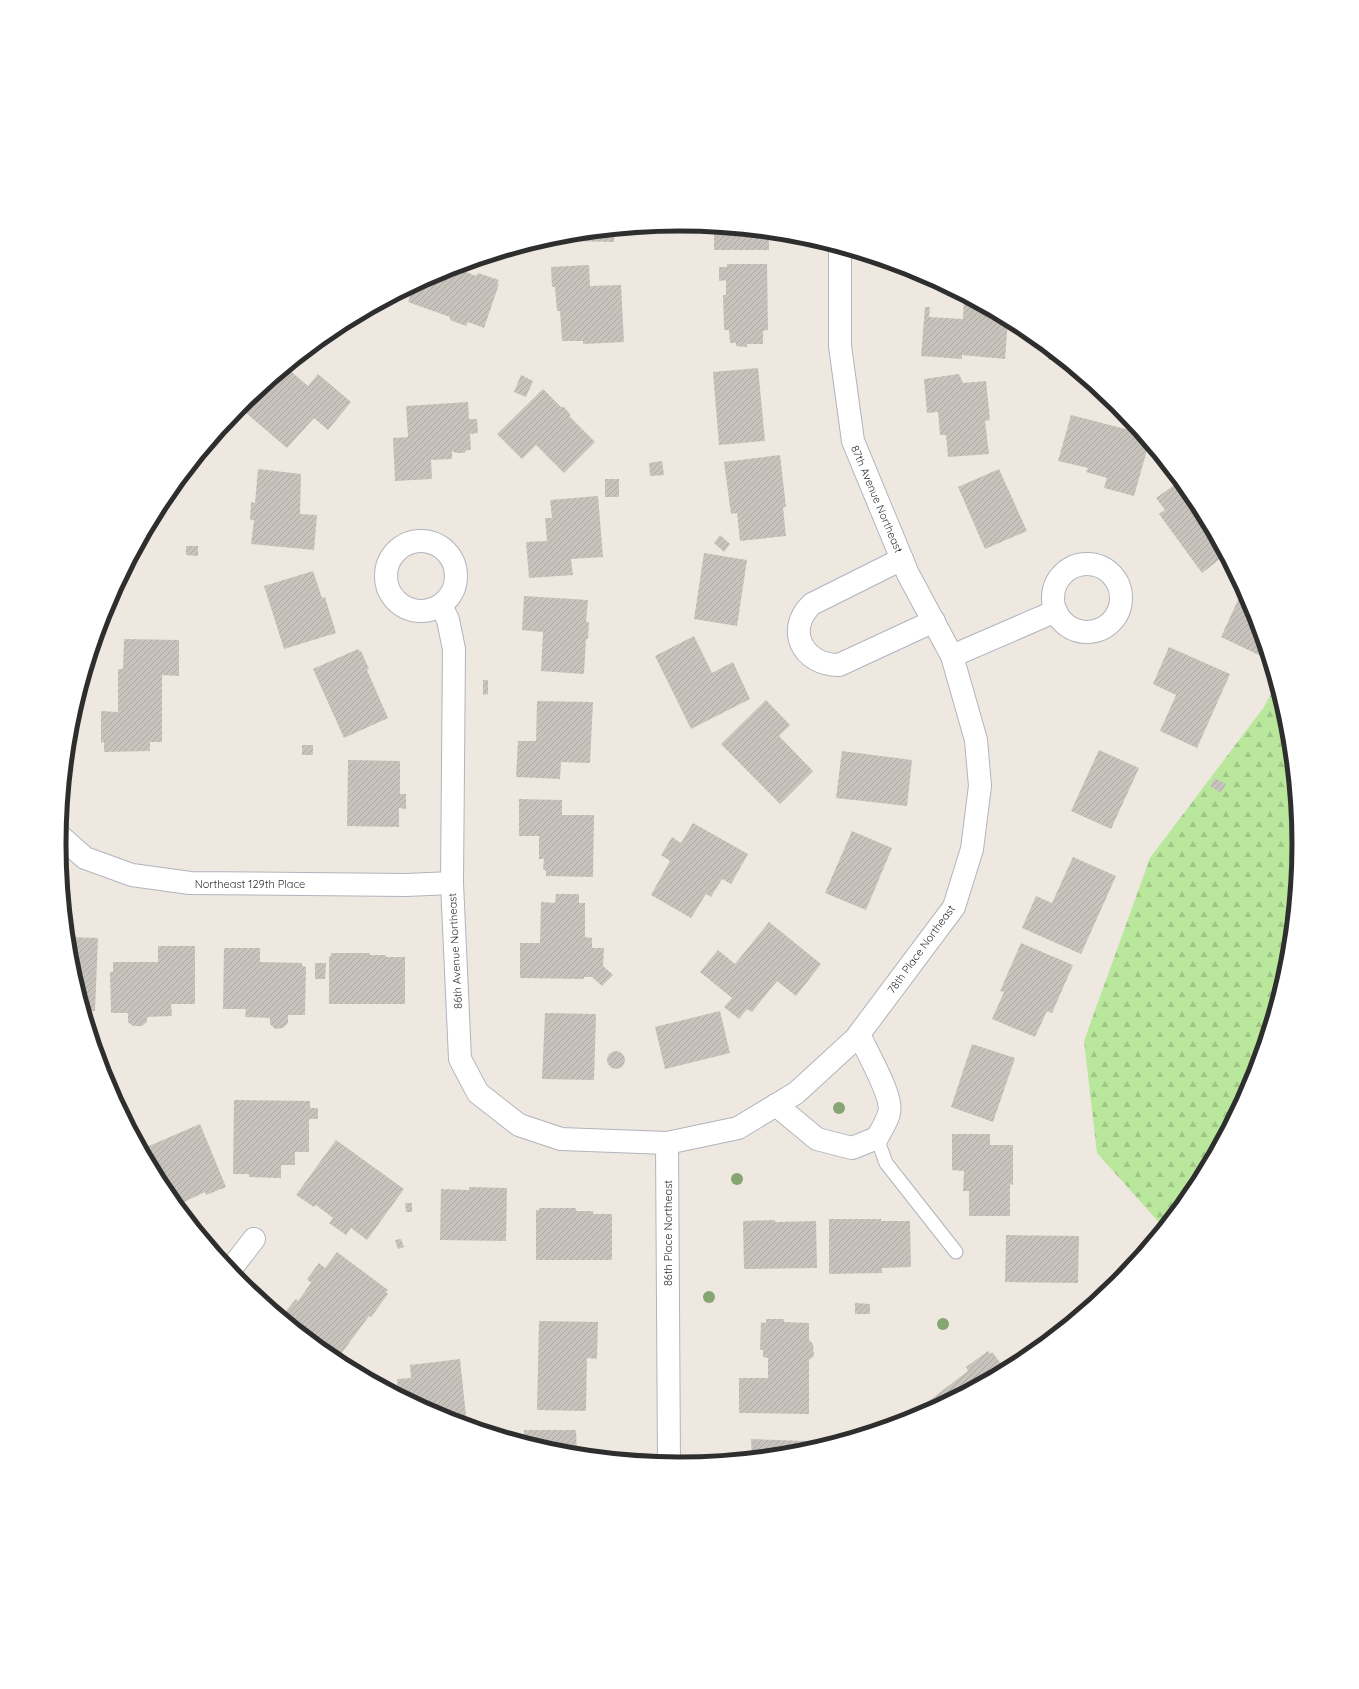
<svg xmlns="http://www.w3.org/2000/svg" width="1359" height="1689" font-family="Quicksand,sans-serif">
<defs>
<pattern id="forest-firs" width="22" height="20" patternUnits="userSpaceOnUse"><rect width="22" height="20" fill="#b9e79c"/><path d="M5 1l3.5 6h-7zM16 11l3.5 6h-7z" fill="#9fc687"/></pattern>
<pattern id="building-hatch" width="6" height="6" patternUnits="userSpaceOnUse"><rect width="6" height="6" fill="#c8c3bc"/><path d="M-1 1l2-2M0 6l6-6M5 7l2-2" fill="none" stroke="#aca8a2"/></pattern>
</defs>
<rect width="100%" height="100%" fill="#efe8e1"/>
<!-- forest -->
<path fill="url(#forest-firs)" d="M1276 685 1288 724 1300 845 1288 966 1253 1082 1195 1189 1164 1228 1097 1153 1084 1041 1150 858 1264 707Z"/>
<!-- building -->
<g fill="url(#building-hatch)">
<path d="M709 227 774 233V235H769V250H714V234H709Z"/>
<path d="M614 230V242L567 241V235Z"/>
<path d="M727 264H767L768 330 763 331V344H747V347L736 346V343H730L729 330H724L723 295H726V280L719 281V267H727Z"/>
<path d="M589 265 590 286 621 285 624 342 583 344V341H562L560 311H557L555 287H552L551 267Z"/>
<path d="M455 267 476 276 478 273 499 280 497 284H499L484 328 468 322 466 326 450 320V317L408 302 413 287 442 271Z"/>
<path d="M964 296 1008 320 1005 359 962 355V359L921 356 925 307H930L929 317 963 319Z"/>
<path d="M1048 348 1054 353V360H1048Z"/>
<path d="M287 368 308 386 318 374 351 402 328 430 314 418 287 448 245 412 272 380Z"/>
<path d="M758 368 765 441 719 445 713 372Z"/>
<path d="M959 374 963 383 986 381 990 420 985 421 989 454 948 457 946 435H940L938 412 927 413 924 379Z"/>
<path d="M521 375 533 381 526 397 514 392Z"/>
<path d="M543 389 561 407H564L570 414V417L595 442 564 473 536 445 522 459 497 434Z"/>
<path d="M468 402 469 419H477L478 433 470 434 471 450H467L464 453H456L452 451V459L431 460 432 479 395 481 393 438 408 437 406 406Z"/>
<path d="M1071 415 1141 433 1149 443 1134 496 1104 488 1107 478 1086 472 1088 468 1058 461Z"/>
<path d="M780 455 786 507H783L786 536 740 541 737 513 731 514 724 462Z"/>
<path d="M662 461 664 475 650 476 649 463Z"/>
<path d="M258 469 301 474 300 514 317 515 314 550 251 544 254 520H250L251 502 255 503Z"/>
<path d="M999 469 1027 531 985 549 958 487Z"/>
<rect x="605" y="479" width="14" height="18"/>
<path d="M1180 481 1196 500 1225 555 1202 573 1159 514 1165 510 1156 498Z"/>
<path d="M598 496 603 557 571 559 573 575 529 578 526 542 547 541 545 518H552L550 500Z"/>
<path d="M148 530 147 545H139Z"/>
<path d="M720 535 730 544 724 552 714 543Z"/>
<path d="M186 546H198V556L186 555Z"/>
<path d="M704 553 747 560 737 626 694 619Z"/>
<path d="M313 571 322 598 325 597 336 633 284 649 264 586Z"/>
<path d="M1243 589 1253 607 1265 647 1261 656 1221 637Z"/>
<path d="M524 596 588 600 586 622H589L588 639H586L584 674 541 671 543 632 522 630Z"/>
<path d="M694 636 712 673 733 662 750 699 691 729 655 656Z"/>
<path d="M124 639 179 640V676L162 675V742H150V751L104 752V742L101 743V711L118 712V669H123Z"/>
<path d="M1169 647 1230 674 1197 748 1160 731 1176 695 1153 684Z"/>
<path d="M358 649 359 651H361L369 669 367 670 388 718 344 738 313 669Z"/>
<path d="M483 680H488V694L483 695Z"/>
<path d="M766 700 790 725 779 736 813 771 780 804 721 744Z"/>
<path d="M537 701 593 702 590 763 561 762 560 779 516 777 518 741H536Z"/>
<rect x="302" y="745" width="11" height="10"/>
<path d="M1099 750 1139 768 1111 829 1071 811Z"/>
<path d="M842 751 912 760 907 806 836 798Z"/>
<path d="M348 760 400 761V794H406V809L399 808V827L347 826Z"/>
<path d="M1215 778 1226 784 1221 793 1210 786Z"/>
<path d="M519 799 562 800V815H594L593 877 546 876V871L543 869 544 859H539V836H519Z"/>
<path d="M693 823 748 854 731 884 722 879 711 897 706 894 691 918 651 895 670 861 661 855 672 837 681 843Z"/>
<path d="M852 831 892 848 866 910 825 893Z"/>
<path d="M1073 857 1116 876 1081 954 1022 928 1036 896 1052 903Z"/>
<path d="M556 894H579V903H585V937L592 938V948H604L603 966 613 975 602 986 592 977H584V979L520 978V943H540L541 902 555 903Z"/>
<path d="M769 922 821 964 796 996 777 981 752 1012 747 1009 739 1019 724 1007 732 998 700 972 718 950 735 964Z"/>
<path d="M68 937 98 938 95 1011H85L71 965Z"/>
<path d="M1021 943 1073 965 1052 1013 1047 1011 1035 1037 992 1019 1004 992 1000 991Z"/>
<path d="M158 946H195V1004H171L172 1016 147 1017V1022L142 1026H133L128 1022V1013H111L110 972H113V962H158Z"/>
<path d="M224 948H260V962L302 963V966L306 967 305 1015H288V1023L283 1028 275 1029 270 1024V1018L245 1017 246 1009H223Z"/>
<path d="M331 953H370V955H386V957H405V1004H329V956H331Z"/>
<path d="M315 963H326L325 979H315Z"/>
<path d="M720 1011 730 1053 665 1069 655 1027Z"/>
<path d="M545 1013 596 1014 594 1080 542 1079Z"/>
<path d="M972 1044 1015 1058 993 1122 951 1107Z"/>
<circle cx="616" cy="1060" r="9"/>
<path d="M234 1100 310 1101V1108H318V1119H309V1152H295V1165H281V1178L249 1177V1174H233Z"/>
<path d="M200 1124 226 1187 206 1195 205 1192 184 1202 186 1207 180 1209 163 1189 142 1149Z"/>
<path d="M952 1134H990V1145H1013V1185L1010 1184V1216H969V1191H963L964 1171 952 1170Z"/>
<path d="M336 1140 404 1189 367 1240 351 1228 346 1235 329 1223 333 1218 316 1205 314 1207 296 1195Z"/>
<path d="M469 1187 507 1188 506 1241 440 1240 441 1189 469 1190Z"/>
<path d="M405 1203H412V1212H406Z"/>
<path d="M539 1208H576V1211H593V1214H612V1260H536V1210H539Z"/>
<path d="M829 1219H881V1221H910L911 1267 882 1268V1273L829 1274Z"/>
<path d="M775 1220V1222L816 1221 817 1268 744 1269 743 1221Z"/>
<path d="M1006 1235 1079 1236 1078 1283 1005 1282Z"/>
<path d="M401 1239 404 1247 398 1249 395 1240Z"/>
<path d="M337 1252 388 1290 386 1292 388 1294 371 1317 369 1316 338 1358 282 1316 296 1299 298 1301 311 1283 307 1279 319 1263 325 1268Z"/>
<path d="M855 1303 870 1304V1314H855Z"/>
<path d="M766 1319H784V1322L809 1323V1340L813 1344 814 1356 809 1360V1414L739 1413V1378H768V1358L763 1357V1350H760L761 1322 766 1323Z"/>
<path d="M539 1321 598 1322 597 1359 587 1358 586 1411 537 1410Z"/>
<path d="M988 1351 990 1354 992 1352 1006 1370 926 1413 922 1406 968 1371 966 1367Z"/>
<path d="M460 1359 467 1425 442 1418 398 1394 397 1379 411 1378 410 1365Z"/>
<path d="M524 1430H576L577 1455 558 1453 524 1443Z"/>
<path d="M751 1439 807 1441V1451L752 1458Z"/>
</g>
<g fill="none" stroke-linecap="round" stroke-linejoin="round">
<!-- lane casing -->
<g stroke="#b1b4be" stroke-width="15">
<path id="lane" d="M877 1138 886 1163 956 1252"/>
</g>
<!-- street casing -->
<g stroke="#b1b4be" stroke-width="24">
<g id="street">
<circle cx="421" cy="576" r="35"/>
<path d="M902 559 812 604C785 629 802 665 839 665L934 621"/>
<circle cx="1087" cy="598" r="34"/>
<path d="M441 605 448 620 454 649 452 883 460 1059 478 1093 519 1125 561 1139 667 1143"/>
<path d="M952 656 1056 611"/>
<path d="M60 836 85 858 132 875 190 883 406 885 452 883"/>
<path d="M776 1105 817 1139 852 1148 877 1138C881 1130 887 1122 889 1113 894 1097 866 1051 859 1034"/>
<path d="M230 1270 254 1239"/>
<path d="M669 1464 667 1143 738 1128 796 1093 856 1038 954 907 972 849 980 786 976 740 952 656 908 574 853 441 840 346V248"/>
</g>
</g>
<!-- lane -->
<use href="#lane" stroke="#fff" stroke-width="13"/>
<!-- street -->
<use href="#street" stroke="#fff" stroke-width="22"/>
</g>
<!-- trees -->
<g fill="#85a673">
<circle cx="839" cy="1108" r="6"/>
<circle cx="737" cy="1179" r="6"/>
<circle cx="709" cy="1297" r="6"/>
<circle cx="943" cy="1324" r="6"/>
</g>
<g text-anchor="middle" stroke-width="4" stroke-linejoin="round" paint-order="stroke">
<!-- street labels -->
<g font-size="11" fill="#2e2e2e" stroke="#fff">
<text transform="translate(877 499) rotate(67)" y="4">87th Avenue Northeast</text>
<text x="250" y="888">Northeast 129th Place</text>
<text transform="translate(921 949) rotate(-54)" y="4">78th Place Northeast</text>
<text transform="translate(455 951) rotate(-93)" y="4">86th Avenue Northeast</text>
<text transform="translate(668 1233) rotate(-90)" y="4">86th Place Northeast</text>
</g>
</g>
<!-- crop -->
<path d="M0 0H1359V1689H0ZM66 844a613 613 0 1 1 1226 0a613 613 0 1 1-1226 0Z" fill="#fff" fill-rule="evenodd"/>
<path fill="none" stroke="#2e2e2e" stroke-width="5" d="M66 844a613 613 0 1 1 1226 0a613 613 0 1 1-1226 0Z"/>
</svg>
